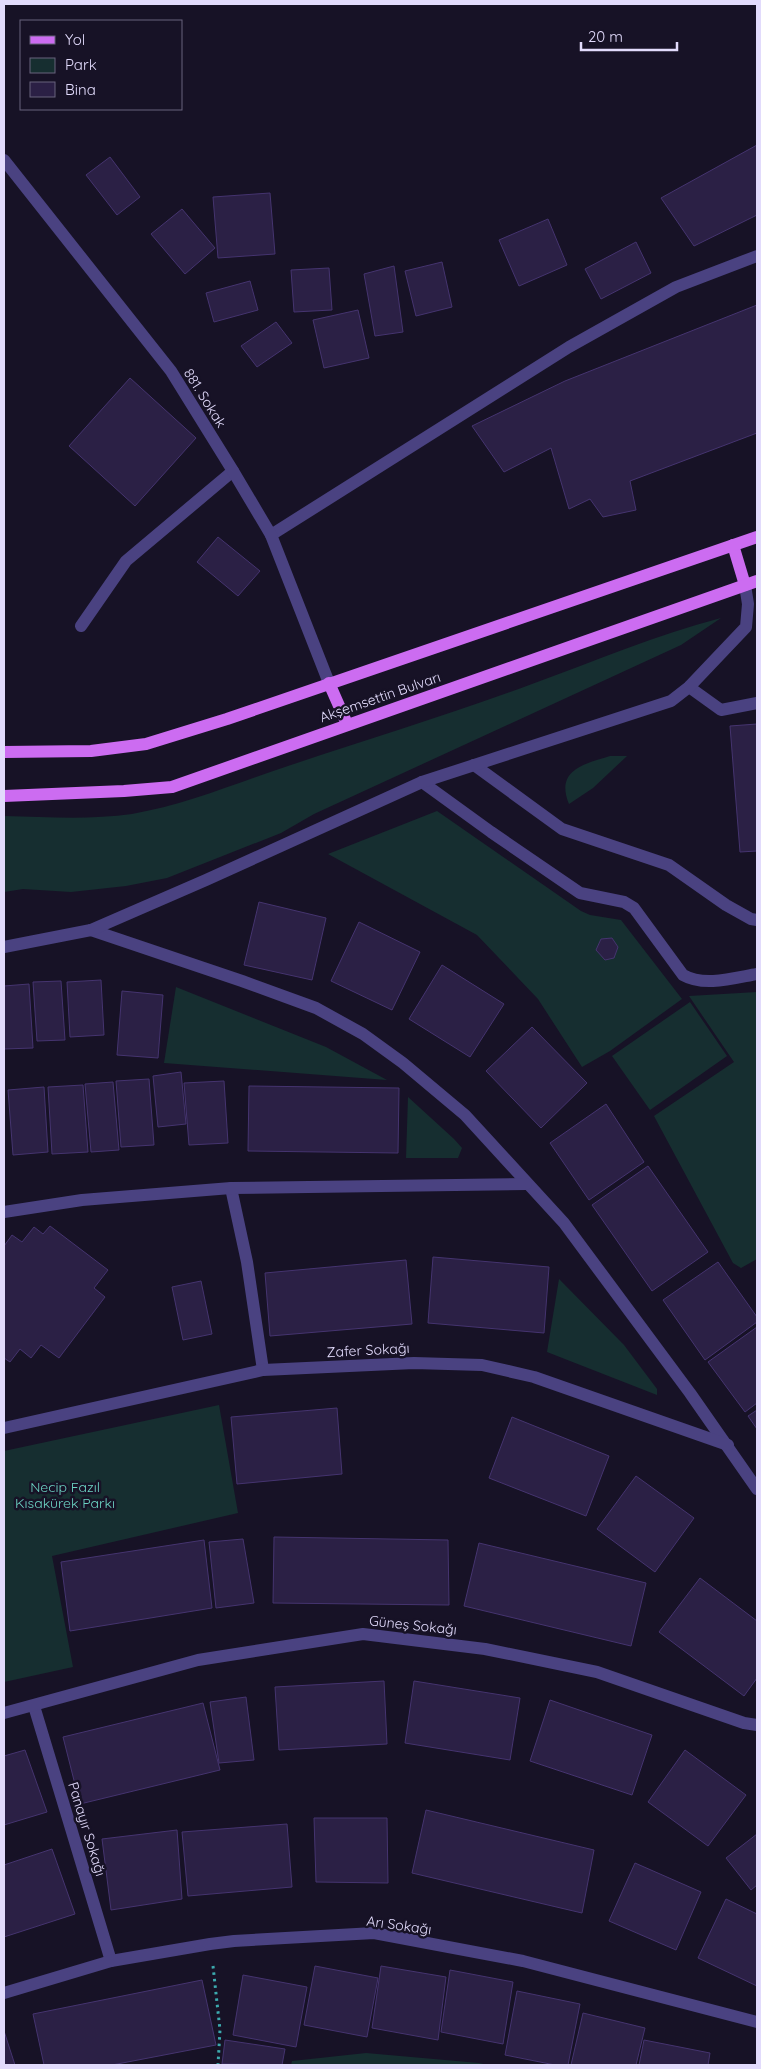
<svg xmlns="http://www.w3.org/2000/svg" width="761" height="2069" font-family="Quicksand,sans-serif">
<rect width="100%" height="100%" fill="#171226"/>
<!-- green -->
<g fill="#162e30">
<path d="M721 618 681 645 314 814 281 833 167 878 126 886 71 892 23 889 4 892V816C47 817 90 820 132 814 185 805 237 783 288 766 369 739 451 714 532 684 595 661 656 635 721 618Z"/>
<path d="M610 756H627L593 788 569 804C555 770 584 764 610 756Z"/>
<path d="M437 811 581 911 590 915 621 920 682 999 610 1051 582 1067 538 999 477 935 328 854Z"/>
<path d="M176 987 326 1047 387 1080 164 1063Z"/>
<path d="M757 992V1259L741 1268 733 1263 654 1116 734 1062 689 996Z"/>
<path d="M690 1002 727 1056 650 1110 612 1056Z"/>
<path d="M408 1097 454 1139 462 1148 458 1158H406Z"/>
<path d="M559 1279 624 1345 657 1389V1395L547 1352Z"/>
<path d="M219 1405 238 1513 52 1556 73 1667 4 1682V1451Z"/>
<path d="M366 2053 479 2063 488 2065H291L292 2061Z"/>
</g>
<!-- building -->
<g fill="#2b2045" stroke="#45346f">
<path d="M757 145V215L694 246 661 198Z"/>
<path d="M110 157 140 197 117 215 86 175Z"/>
<path d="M270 193 275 254 218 258 213 197Z"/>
<path d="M182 209 215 248 185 274 151 234Z"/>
<path d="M548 219 567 265 519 286 499 240Z"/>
<path d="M636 242 651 273 601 299 585 269Z"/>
<path d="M442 262 452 307 416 316 405 271Z"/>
<path d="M394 266 403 332 375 336 364 274Z"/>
<path d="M329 268 332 310 294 312 291 270Z"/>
<path d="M250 281 258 310 214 322 206 293Z"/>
<path d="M757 305V433L630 481 636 510 603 517 590 499 569 509 551 448 504 472 472 426 565 381Z"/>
<path d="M358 310 369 358 324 368 313 320Z"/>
<path d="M276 322 292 343 257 367 241 346Z"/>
<path d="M130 378 196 438 135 506 69 446Z"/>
<path d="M218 537 260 571 238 596 197 562Z"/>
<path d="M757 724V851L740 852 730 726Z"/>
<path d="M259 902 326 918 312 980 244 965Z"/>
<path d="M359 922 420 952 392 1010 331 981Z"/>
<path d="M612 938 618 947 614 958 605 960 596 950 601 939Z"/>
<path d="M442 965 504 1004 470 1057 409 1019Z"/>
<path d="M101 980 104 1035 70 1037 67 982Z"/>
<path d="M61 981 65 1040 37 1041 33 982Z"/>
<path d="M29 984 33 1048 4 1049V986Z"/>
<path d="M122 991 163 995 158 1058 117 1055Z"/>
<path d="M532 1027 587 1083 541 1128 486 1071Z"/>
<path d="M181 1072 186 1124 158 1127 153 1076Z"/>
<path d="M149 1079 154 1145 121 1147 116 1081Z"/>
<path d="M224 1081 228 1143 189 1145 184 1083Z"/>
<path d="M113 1082 119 1150 91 1152 85 1084Z"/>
<path d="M83 1085 88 1152 52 1154 48 1087Z"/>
<path d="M249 1086 399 1088 398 1153 248 1151Z"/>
<path d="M44 1087 48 1152 13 1155 8 1090Z"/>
<path d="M606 1104 644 1162 589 1200 550 1143Z"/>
<path d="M648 1166 708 1252 652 1291 592 1205Z"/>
<path d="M50 1226 108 1270 94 1288 105 1297 59 1358 41 1345 31 1358 20 1349 10 1362 4 1358V1246L12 1235 22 1242 34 1227 43 1234Z"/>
<path d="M433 1257 549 1267 544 1333 428 1323Z"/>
<path d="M406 1260 412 1324 270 1336 265 1273Z"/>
<path d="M718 1262 757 1317V1322L705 1360 663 1300Z"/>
<path d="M201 1281 212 1334 183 1340 172 1287Z"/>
<path d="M757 1327V1403L745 1412 708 1362Z"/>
<path d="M337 1408 342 1474 237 1484 231 1417Z"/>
<path d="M757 1410V1429L748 1416Z"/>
<path d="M512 1417 609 1456 586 1516 489 1478Z"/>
<path d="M636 1476 694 1518 655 1572 597 1529Z"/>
<path d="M274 1537 448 1540 449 1605 273 1603Z"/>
<path d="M243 1539 254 1603 216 1608 209 1542Z"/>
<path d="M204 1540 212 1608 70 1631 61 1562Z"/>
<path d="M479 1543 646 1583 631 1646 464 1606Z"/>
<path d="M700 1578 757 1621V1678L744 1696 659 1632Z"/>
<path d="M384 1681 387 1744 279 1750 275 1687Z"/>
<path d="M414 1681 520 1698 510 1760 405 1743Z"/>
<path d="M246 1697 254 1760 219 1763 210 1702Z"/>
<path d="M550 1700 652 1735 632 1795 530 1761Z"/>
<path d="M203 1703 220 1770 80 1804 63 1737Z"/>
<path d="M25 1750 47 1812 4 1825V1756Z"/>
<path d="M685 1750 746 1795 708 1846 648 1802Z"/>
<path d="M426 1810 594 1850 582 1913 412 1873Z"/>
<path d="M314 1818H387L388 1883 316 1882Z"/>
<path d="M287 1824 292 1887 188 1896 182 1832Z"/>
<path d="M177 1830 182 1899 111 1910 102 1839Z"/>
<path d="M757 1834V1885L751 1890 726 1858Z"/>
<path d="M52 1849 75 1914 4 1937V1865Z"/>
<path d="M635 1863 701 1892 676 1950 609 1921Z"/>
<path d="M726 1899 757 1914V1986L698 1958Z"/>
<path d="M315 1966 378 1978 367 2037 304 2025Z"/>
<path d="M381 1966 446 1977 438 2040 372 2028Z"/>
<path d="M450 1970 513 1982 503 2044 441 2032Z"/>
<path d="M243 1975 307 1987 296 2047 233 2035Z"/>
<path d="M202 1980 216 2045 112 2065H44L33 2014Z"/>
<path d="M517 1991 580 2004 568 2065H555L505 2055Z"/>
<path d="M583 2013 645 2028 636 2065H571Z"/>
<path d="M4 2031 15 2065H4Z"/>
<path d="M225 2040 285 2049 282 2065 222 2064Z"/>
<path d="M644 2040 710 2053 708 2065H639Z"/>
</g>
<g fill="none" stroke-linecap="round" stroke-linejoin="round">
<!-- path -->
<path stroke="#3caaae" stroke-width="3" stroke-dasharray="2.5 4" stroke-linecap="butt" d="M213 1966 220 2030 218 2065"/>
<!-- service -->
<g stroke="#4a4281" stroke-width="12">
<path d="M81 626 126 561 233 471"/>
<path d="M689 687 721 710 757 703"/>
<path d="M474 765 562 829 669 865 726 905 751 919 757 920"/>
<path d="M422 782 491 832 580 893 624 902 634 908 683 975C704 987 734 978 757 974"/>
</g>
<!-- minor -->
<g stroke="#4a4281" stroke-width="12">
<path d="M271 535 569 347 676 287 757 256"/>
<path d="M91 930 242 981 316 1008 363 1034 403 1063 465 1115 564 1223 690 1393 757 1489"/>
<path d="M4 947 91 930 206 880 422 782 671 701 689 687 746 627 748 604 745 585"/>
<path d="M231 1188 247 1262 263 1370"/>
<path d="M4 1212 82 1200 231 1188 526 1184"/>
<path d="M4 1428 263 1370 414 1363 482 1365 534 1377 728 1445"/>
<path d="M34 1706 111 1961"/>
<path d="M4 1713 198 1660 363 1634 485 1649 597 1672 744 1723 757 1725"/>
<path d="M4 1993 111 1961 210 1944 234 1941 374 1933 523 1961 757 2022"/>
</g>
<!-- tertiary -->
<path stroke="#4a4281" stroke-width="12" d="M4 160 171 371 233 471 271 535 329 683"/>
<!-- primary -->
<g stroke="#cc6cf1" stroke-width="12">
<path d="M733 545 745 585"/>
<path d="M329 683 347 724"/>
<path d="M4 752 91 751 146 744 227 719 757 537"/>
<path d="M4 796 124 791 172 787 757 581"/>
</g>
</g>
<g text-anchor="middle" stroke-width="5" stroke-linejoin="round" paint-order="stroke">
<!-- street labels -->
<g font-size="14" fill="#e2dbfc" stroke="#171226">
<text transform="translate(205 398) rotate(58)" y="5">881. Sokak</text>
<text transform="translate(380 697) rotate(-19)" y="5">Akşemsettin Bulvarı</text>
<text transform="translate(368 1350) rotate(-3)" y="5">Zafer Sokağı</text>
<text transform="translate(413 1625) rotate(6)" y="5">Güneş Sokağı</text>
<text transform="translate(87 1829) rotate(73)" y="5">Panayır Sokağı</text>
<text transform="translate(399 1925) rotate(8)" y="5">Arı Sokağı</text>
</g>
<!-- park labels -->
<g font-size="14" fill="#6dd5c5" stroke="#171226">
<text x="65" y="1492">Necip Fazıl<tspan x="65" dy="16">Kısakürek Parkı</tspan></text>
</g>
</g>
<!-- border -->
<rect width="761" height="2069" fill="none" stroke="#e2dbfc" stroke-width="10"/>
<!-- legend -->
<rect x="20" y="20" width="162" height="90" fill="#171226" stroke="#68627c"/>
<rect x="30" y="36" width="25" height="8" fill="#cc6cf1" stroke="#68627c"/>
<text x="65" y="45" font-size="15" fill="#e2dbfc">Yol</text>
<rect x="30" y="58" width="25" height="15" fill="#162e30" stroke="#68627c"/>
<text x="65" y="70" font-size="15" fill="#e2dbfc">Park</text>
<rect x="30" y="82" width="25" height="15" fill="#2b2045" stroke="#68627c"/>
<text x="65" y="95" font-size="15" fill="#e2dbfc">Bina</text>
<!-- scale -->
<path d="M581 42v8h96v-8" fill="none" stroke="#e2dbfc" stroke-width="2.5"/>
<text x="588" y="42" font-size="15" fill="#e2dbfc" stroke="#171226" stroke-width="4" paint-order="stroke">20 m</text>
</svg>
